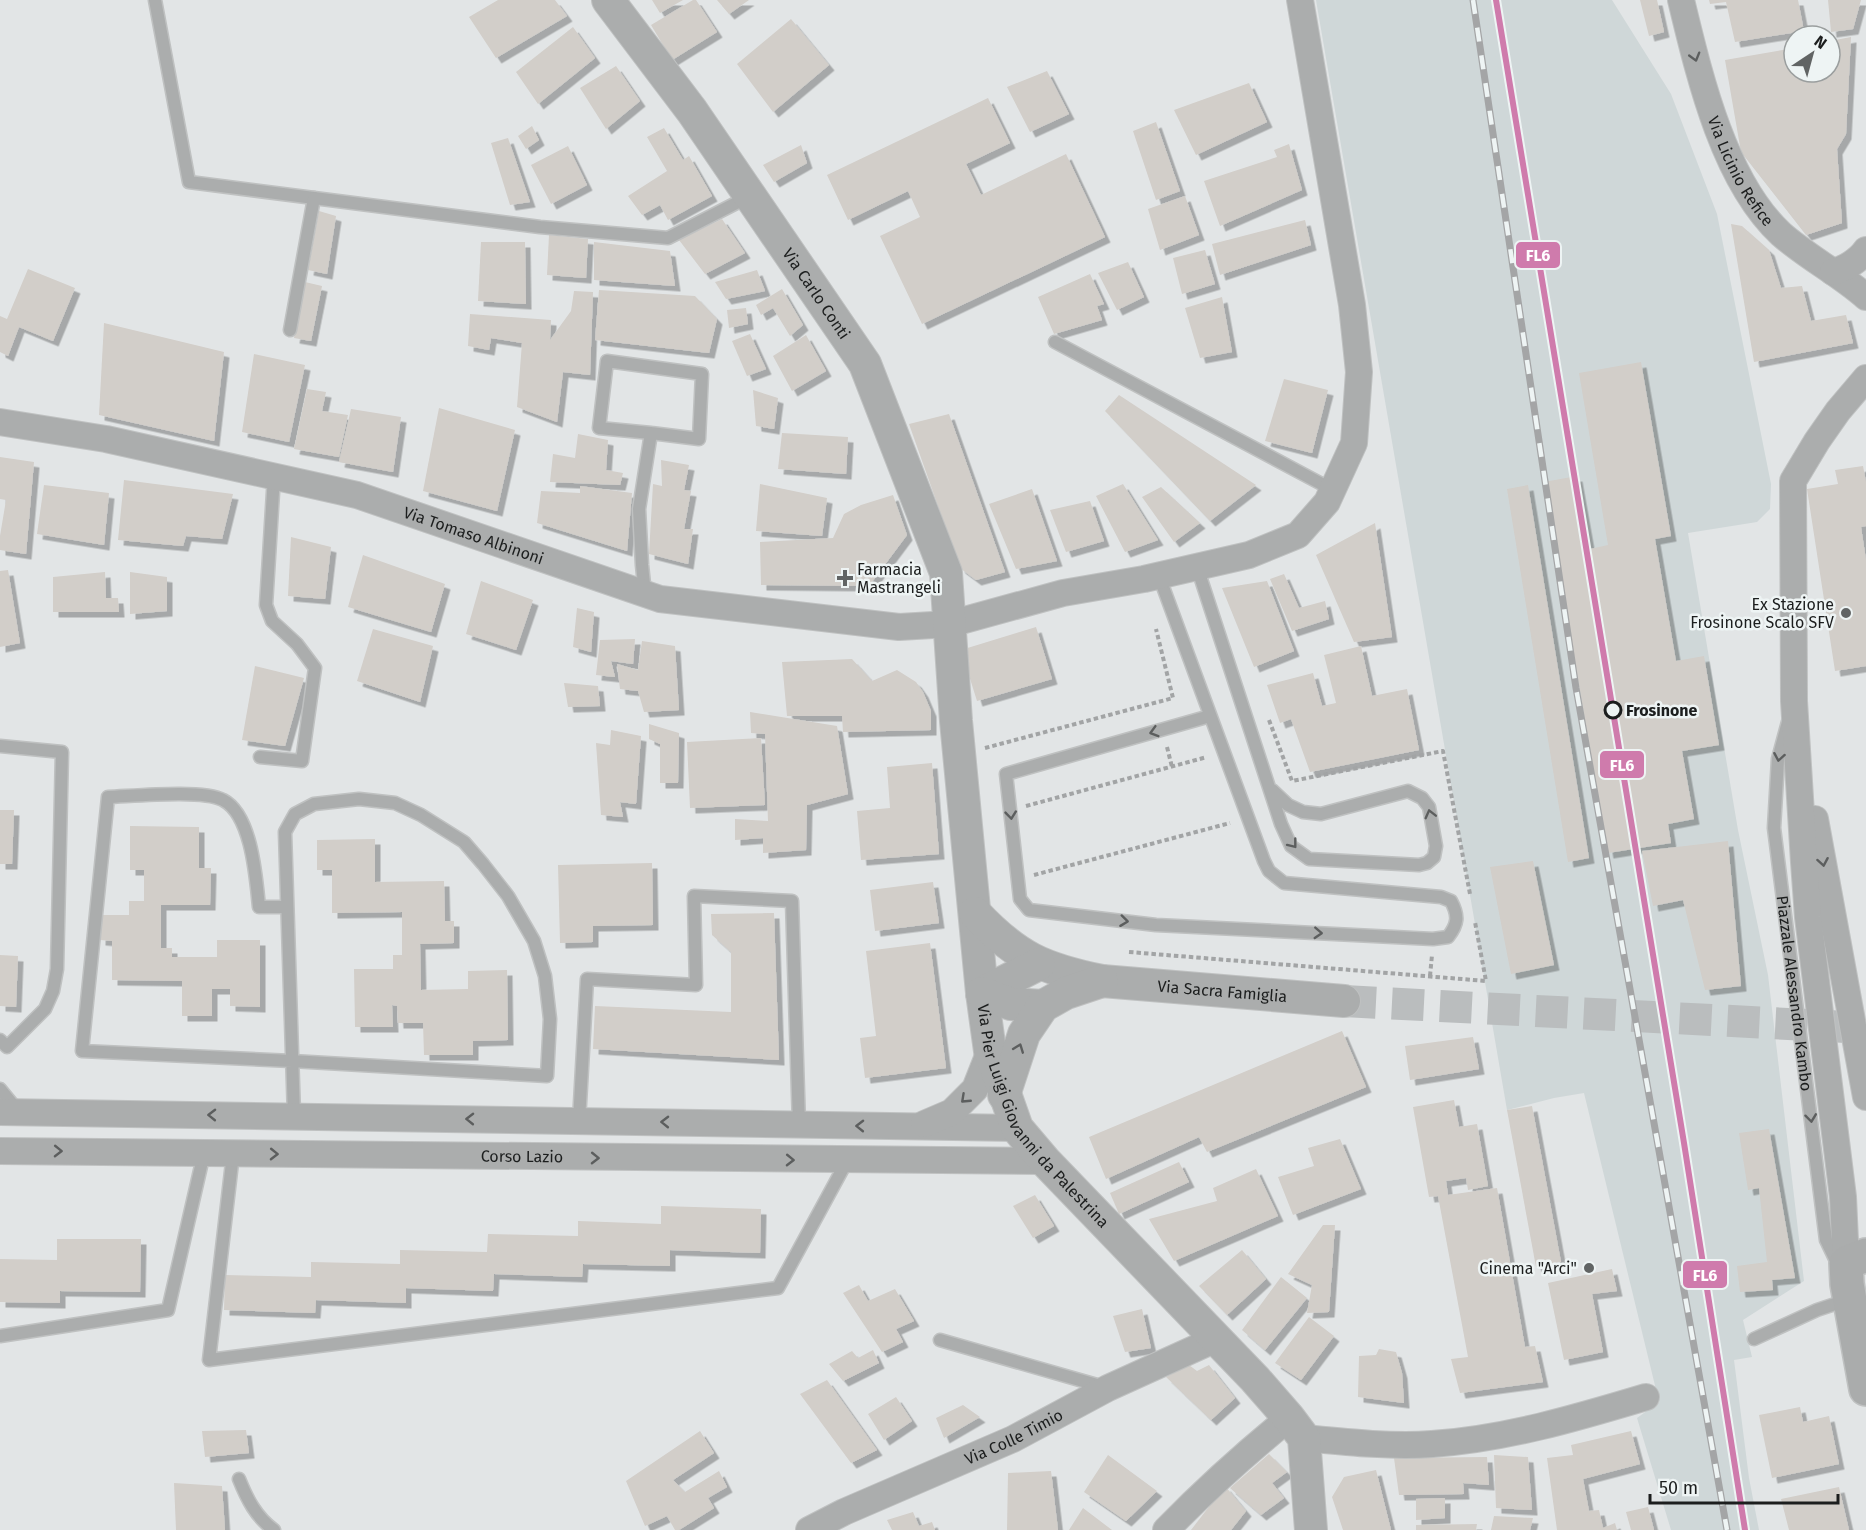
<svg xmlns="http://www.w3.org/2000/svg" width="1866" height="1530" font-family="'Fira Sans',sans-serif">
<defs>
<filter id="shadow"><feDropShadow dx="5.5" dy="5.5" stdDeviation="0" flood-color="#0004"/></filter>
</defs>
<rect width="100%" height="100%" fill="#e2e5e6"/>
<!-- built -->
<path fill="#cfd7d8" d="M1316 0H1612L1671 94 1717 214 1771 484 1770 509 1757 522 1688 533 1738 830 1768 975 1804 1281 1743 1320 1752 1357 1734 1360 1749 1478 1759 1530H1671L1637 1418 1659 1402 1584 1093 1554 1098 1507 1110Z"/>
<!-- building -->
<g fill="#d2cec9" filter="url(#shadow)">
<path d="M498 0H555L567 16 496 58 469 17Z"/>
<path d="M652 0H683L660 13Z"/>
<path d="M693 0H696L717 32 672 60 651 25Z"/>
<path d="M717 0H749L729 14Z"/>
<path d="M1640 0H1657L1664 32 1649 36Z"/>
<path d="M1709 0H1798L1804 31 1735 42 1726 2 1710 4Z"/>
<path d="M1828 0H1861L1853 29 1831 32Z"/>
<path d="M791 19 829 65 773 112 737 64Z"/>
<path d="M573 27 595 58 538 104 516 72Z"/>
<path d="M1851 37 1846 134 1837 149 1842 223 1806 235 1741 152 1725 60 1794 48V72H1830V41Z"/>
<path d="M616 66 640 101 606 129 580 88Z"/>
<path d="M1047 71 1069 114 1030 132 1007 87Z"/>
<path d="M1249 83 1267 122 1196 155 1174 110Z"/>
<path d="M988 98 1010 143 966 164 981 195 1066 154 1105 237 922 324 880 236 920 217 908 191 848 220 827 175Z"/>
<path d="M1156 122 1180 191 1156 200 1133 131Z"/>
<path d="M532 126 539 140 526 149 518 136Z"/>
<path d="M664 128 683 160 689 156 712 196 668 220 660 205 642 215 628 196 667 171 647 137Z"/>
<path d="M508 138 530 202 510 205 491 143Z"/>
<path d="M1289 144 1302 190 1220 226 1204 181 1277 157 1274 150Z"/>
<path d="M801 145 807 163 774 182 763 165Z"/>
<path d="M568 146 587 185 551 204 531 165Z"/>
<path d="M1185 196 1199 235 1160 250 1148 209Z"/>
<path d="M319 211 336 216 327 274 308 270Z"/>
<path d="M722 219 745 253 705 274 679 240Z"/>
<path d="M1305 220 1311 245 1220 275 1212 244Z"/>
<path d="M1731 224 1742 226 1769 250 1781 288 1802 286 1811 321 1846 315 1853 343 1754 362Z"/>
<path d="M549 235 588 239 586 278 547 275Z"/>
<path d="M481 242H525L526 304 478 301Z"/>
<path d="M594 242 670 251 675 286 594 280Z"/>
<path d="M1205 250 1215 284 1182 294 1173 258Z"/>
<path d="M1128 262 1144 297 1117 310 1098 273Z"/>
<path d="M28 269 75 288 53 341 19 327 8 356 0 352V316L7 319Z"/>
<path d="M757 270 765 291 726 299 715 282Z"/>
<path d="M1090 274 1104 304 1097 306 1102 320 1054 334 1038 297Z"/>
<path d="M305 282 322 286 311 341 294 338Z"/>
<path d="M782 289 803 325 790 336 773 308 761 315 756 305Z"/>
<path d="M599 290 695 296 717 319 709 353 595 340Z"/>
<path d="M574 291 593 292 590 375 563 372 557 422 517 407 522 343 491 338 489 350 468 346 470 314 551 320 550 340 571 311Z"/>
<path d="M1222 297 1232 352 1200 358 1185 308Z"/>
<path d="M746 308 748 324 729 328 727 310Z"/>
<path d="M104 323 224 352 214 441 99 415Z"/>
<path d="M750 334 766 369 747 376 732 341Z"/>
<path d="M806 335 826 371 792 391 773 356Z"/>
<path d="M254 354 305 365 289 442 242 432Z"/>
<path d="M1641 362 1671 536 1655 539 1676 661 1704 656 1719 745 1682 751 1694 819 1668 824 1671 843 1608 853 1544 482 1577 476 1590 549 1608 545 1579 373Z"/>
<path d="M1284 379 1328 390 1312 453 1265 441Z"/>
<path d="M307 389 326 392 322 411 348 415 339 457 294 449Z"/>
<path d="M753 390 778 398 774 429 756 426Z"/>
<path d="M1119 395 1256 485 1210 521 1105 411Z"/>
<path d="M439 408 515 430 497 511 423 491Z"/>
<path d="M351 409 401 417 393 472 339 462Z"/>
<path d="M949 414 1005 572 976 580 960 568 909 424Z"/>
<path d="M782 433 848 437 846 474 778 469Z"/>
<path d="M578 434 608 440 606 470 623 473 620 485 550 482 553 454 575 458Z"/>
<path d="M0 457 34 462 26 554 0 550V536L6 500 0 499Z"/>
<path d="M661 460 689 465 684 490 691 491 684 529H693L688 564 649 554 653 484 662 486Z"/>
<path d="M1863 466 1866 482V526L1861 527 1866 560V666L1835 671 1807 489 1838 484 1835 470Z"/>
<path d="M124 480 233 494 222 539 186 536 183 546 118 540Z"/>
<path d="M760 484 827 498 822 536 756 531Z"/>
<path d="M1123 484 1158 540 1125 552 1096 496Z"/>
<path d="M44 485 109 493 104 545 37 534Z"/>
<path d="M1528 485 1589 858 1568 862 1507 489Z"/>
<path d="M580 486 632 493 627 551 537 523 541 491 580 493Z"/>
<path d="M1161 487 1200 523 1174 542 1142 497Z"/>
<path d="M1032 489 1057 561 1016 569 989 504Z"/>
<path d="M893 495 907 535 869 586 761 585 760 542 833 538 844 514 861 505Z"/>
<path d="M1090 501 1104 541 1066 552 1050 510Z"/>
<path d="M1375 523 1392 637 1354 642 1316 555Z"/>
<path d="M291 537 331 547 325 599 288 596Z"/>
<path d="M363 555 445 584 431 632 348 607Z"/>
<path d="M8 570 20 643 0 647V571Z"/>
<path d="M105 572 106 598H118L119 612H53V577Z"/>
<path d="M130 572 167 577V611L130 614Z"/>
<path d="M1284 574 1299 608 1325 601 1329 619 1292 631 1270 579Z"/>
<path d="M481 581 533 600 516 650 466 634Z"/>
<path d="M1267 581 1294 651 1254 667 1222 588Z"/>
<path d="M577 608 594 612 591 652 573 647Z"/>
<path d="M1036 627 1052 679 977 701 961 650Z"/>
<path d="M373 629 433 646 420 702 357 681Z"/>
<path d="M635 639 633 664 611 661 615 677 596 675 600 640Z"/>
<path d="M642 641 675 646 679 710 644 712 638 691 620 689 617 664 638 670Z"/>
<path d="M1361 646 1372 696 1407 689 1419 750 1310 772 1291 719 1280 723 1267 685 1313 673 1322 706 1336 703 1324 655Z"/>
<path d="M852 659 872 681 897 670 916 682 923 692 931 711V730L843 732 842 716H787L782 662Z"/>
<path d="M255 666 304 678 285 746 242 740Z"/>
<path d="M564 683 598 686 600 706 568 707Z"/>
<path d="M750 712 837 726 848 794 807 805 806 850 763 853V838L735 840V819L768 821 765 734 751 733Z"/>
<path d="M649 724 679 733 678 783H660V744L649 739Z"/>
<path d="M611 730 641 736 636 804 620 802 623 817 601 815 596 743 610 745Z"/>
<path d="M761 738 765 805 690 808 687 742Z"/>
<path d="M932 763 939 854 861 860 857 811 890 808 887 767Z"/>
<path d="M0 810H14L12 864H0Z"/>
<path d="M130 826 199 827V868H211L210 905H161V948H172V957H217V940H260V1007L230 1006V989H212V1016H182V981L112 980V941L100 940 101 915H129V901H144V870H130Z"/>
<path d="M375 839V882L444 881 445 921H454V943L420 944 421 990 468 989V971L507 970 508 1040 473 1041V1055H424L423 1023H398L397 1006 392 1005 393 1027H355L354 969H393V955H402V912L332 913V870H317V840Z"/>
<path d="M1728 841 1741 986 1705 990 1683 900 1653 906 1642 851Z"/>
<path d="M1533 861 1554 965 1511 974 1490 867Z"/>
<path d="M652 863 653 925 593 926V942L560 943 558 865Z"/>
<path d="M933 882 939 923 875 931 870 890Z"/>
<path d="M774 913 779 1060 593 1049 595 1006 731 1012V952L712 935 711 914Z"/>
<path d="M930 943 946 1068 865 1078 860 1038 876 1036 866 951Z"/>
<path d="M0 955 18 956 16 1007 0 1006Z"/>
<path d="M1342 1031 1366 1087 1207 1152 1199 1137 1106 1179 1089 1137Z"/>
<path d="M1473 1037 1479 1069 1410 1080 1405 1046Z"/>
<path d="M1454 1100 1459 1127 1477 1124 1488 1186 1468 1190 1466 1178 1446 1181 1448 1195 1497 1188 1525 1347 1535 1346 1543 1382 1460 1393 1451 1359 1468 1357 1438 1196 1429 1197 1413 1107Z"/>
<path d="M1532 1106 1561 1262 1536 1267 1507 1110Z"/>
<path d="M1769 1129 1795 1278 1772 1280 1773 1290 1740 1292 1737 1266 1767 1262 1759 1188 1748 1190 1739 1133Z"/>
<path d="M1340 1139 1361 1189 1293 1215 1278 1177 1314 1166 1308 1148Z"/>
<path d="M1179 1162 1189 1182 1119 1214 1110 1193Z"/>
<path d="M1256 1169 1278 1216 1174 1261 1149 1219 1217 1201 1213 1188Z"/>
<path d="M1035 1195 1054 1226 1033 1238 1013 1206Z"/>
<path d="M661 1206 761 1209 760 1253 670 1250V1266L583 1264 582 1277 494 1274 493 1291 406 1288V1303L316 1300 315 1313 224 1310 225 1275 311 1277V1262L400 1264V1250L487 1252 488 1234 578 1236V1221L661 1224Z"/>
<path d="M1323 1225H1335L1329 1312 1307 1313 1312 1285 1288 1274Z"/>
<path d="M57 1239H141L140 1292 60 1291V1303L0 1302V1259L57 1260Z"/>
<path d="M1242 1250 1266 1279 1227 1315 1199 1286Z"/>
<path d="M1612 1269 1617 1291 1592 1294 1603 1352 1564 1360 1548 1283Z"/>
<path d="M1281 1277 1307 1298 1265 1350 1242 1330Z"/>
<path d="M859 1285 868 1301 895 1289 914 1321 896 1329 903 1342 882 1352 843 1293Z"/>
<path d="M1142 1309 1151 1348 1125 1352 1113 1316Z"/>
<path d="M1309 1317 1334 1336 1301 1380 1275 1363Z"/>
<path d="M1379 1349 1396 1352 1402 1373 1404 1403 1358 1397 1359 1356 1376 1355Z"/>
<path d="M873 1350 879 1363 843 1381 829 1364 852 1351 858 1358Z"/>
<path d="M1189 1365 1197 1371 1209 1365 1235 1398 1211 1420 1166 1377Z"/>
<path d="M827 1380 877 1450 851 1463 800 1394Z"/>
<path d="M896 1397 912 1421 884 1440 868 1414Z"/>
<path d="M963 1405 980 1417 944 1438 936 1418Z"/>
<path d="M1800 1407 1803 1422 1829 1416 1839 1464 1772 1478 1759 1415Z"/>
<path d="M246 1430 249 1453 205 1457 202 1431Z"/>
<path d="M700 1431 714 1453 673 1480 685 1492 719 1471 727 1487 708 1498 714 1508 679 1530H675L667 1516 645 1526 626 1481Z"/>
<path d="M1631 1431 1640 1464 1583 1479 1589 1511 1599 1510 1603 1528 1615 1523 1617 1530H1557L1547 1458 1573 1455 1571 1445Z"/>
<path d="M1269 1454 1287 1472 1272 1483 1284 1498 1261 1515 1230 1488Z"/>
<path d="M1108 1455 1157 1491 1126 1521 1084 1492Z"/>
<path d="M1494 1455 1528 1457 1532 1510 1496 1508Z"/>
<path d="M1487 1457 1489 1485 1463 1483 1464 1494 1399 1495 1394 1458Z"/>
<path d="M1376 1470 1391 1530H1343L1332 1497 1344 1477Z"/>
<path d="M1051 1471 1058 1530H1007L1008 1473Z"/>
<path d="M174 1483 222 1486 225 1530H176Z"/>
<path d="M1225 1486 1246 1511 1231 1530H1191Z"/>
<path d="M1839 1487 1849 1530H1789L1781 1499Z"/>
<path d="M1445 1498V1518L1416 1520V1499Z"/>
<path d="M1648 1507 1654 1530H1631L1626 1512Z"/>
<path d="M1083 1508 1112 1530H1069Z"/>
<path d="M913 1512 919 1526 932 1522 935 1530H892L887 1520Z"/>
<path d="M1494 1516 1533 1518 1530 1530H1491Z"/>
<path d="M1477 1524 1476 1530H1416V1525Z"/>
</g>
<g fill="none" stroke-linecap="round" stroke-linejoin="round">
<!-- tertiary-tunnel -->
<path stroke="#babdbe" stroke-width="32" stroke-dasharray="32 16" stroke-linecap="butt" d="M1344 1001 1866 1028"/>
<!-- service casing -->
<g stroke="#bfc1c1" stroke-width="15">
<g id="service">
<path d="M155 0 189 182 314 198"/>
<path d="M290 330 314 198 540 227 668 238 750 196"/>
<path d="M1055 342 1333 490"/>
<path d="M1197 567 1281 824 1291 846 1309 859 1419 865 1427 863 1434 857 1436 846 1429 807 1422 798 1408 791 1321 814 1303 812 1288 805 1272 790"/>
<path d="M1159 576 1264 861 1269 871 1284 883 1441 897 1451 901C1459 916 1458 924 1448 937L1433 939 1156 925 1029 910 1020 899 1006 774 1210 716"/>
<path d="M645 594 642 565 639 509 651 433 599 428 607 361 702 374 699 439 651 433"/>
<path id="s1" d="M1788 722 1778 759 1774 828 1826 1240 1839 1267"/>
<path d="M0 746 62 752 57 969 53 991 45 1009 7 1047 0 1040"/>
<path d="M260 757 302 761 315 668 297 644 272 621 266 605 274 476"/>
<path d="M287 907H259C256 878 252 815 223 800 203 789 134 796 108 797L82 1051 292 1061 547 1076 550 1019 545 976 534 941 508 896 483 864 464 842 421 815 395 803 359 799 314 804 295 814 285 832 294 1116"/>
<path d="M0 1089 18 1111"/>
<path d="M579 1121 587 979 696 985 694 896 792 901 799 1125"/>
<path d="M233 1154 209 1360 778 1288 847 1161"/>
<path d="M0 1336 168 1310 204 1153"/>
<path d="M1754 1339 1817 1310 1850 1299"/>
<path d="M940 1340 1104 1387"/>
<path d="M239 1479C247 1499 256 1517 274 1530"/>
</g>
</g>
<!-- minor casing -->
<g stroke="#bfc1c1" stroke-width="28">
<g id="minor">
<path id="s2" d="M1681 0C1699 74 1723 180 1781 234 1807 257 1840 274 1866 297"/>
<path d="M1833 272C1845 269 1859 260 1866 250"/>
<path id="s3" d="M0 422 106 439 357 495 660 599 899 627 950 624 1063 593 1144 579 1249 555 1298 535 1327 502 1354 443 1359 372 1352 305 1300 0"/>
<path d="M1815 819 1866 1097"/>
<path d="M0 1112 1017 1128"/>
<path d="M924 1124 952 1112 975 1089 990 1051"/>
<path id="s4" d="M0 1151 1045 1161"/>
<path d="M1846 1263 1843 1197 1808 917 1804 862 1794 701 1793 481 1817 441 1838 411 1866 378"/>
<path d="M1304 1438C1345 1442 1391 1447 1432 1444 1505 1439 1576 1418 1646 1397"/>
<path id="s5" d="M809 1530 844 1512 1013 1439 1108 1388 1216 1339"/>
<path d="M1166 1530C1205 1490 1246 1453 1289 1418"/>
</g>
</g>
<!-- tertiary casing -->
<g stroke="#bfc1c1" stroke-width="34">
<g id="tertiary">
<path id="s6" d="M608 0 692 111 865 364 946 573 956 721 982 993 990 1051 1017 1128 1045 1161 1255 1379 1289 1418 1304 1438 1311 1530"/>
<path id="s7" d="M975 913C1016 957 1043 969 1102 981L1344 1001"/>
<path d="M982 993 1039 964"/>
<path d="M982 993 1011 1004 1043 1006"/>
<path d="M1004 1095 1024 1034 1043 1006 1066 993 1102 981"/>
</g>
</g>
<!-- secondary casing -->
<g stroke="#bfc1c1" stroke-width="36">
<path id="secondary" d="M1866 1255 1846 1263 1847 1284 1866 1389"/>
</g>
<!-- path -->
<g stroke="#a2a4a5" stroke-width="4" stroke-dasharray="4.5 3" stroke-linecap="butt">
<path d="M1269 720 1292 781 1443 751 1470 894"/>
<path d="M1167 747 1172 767"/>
<path d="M985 748 1173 698 1156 629"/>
<path d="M1026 806 1207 757"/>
<path d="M1034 875 1230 823"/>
<path d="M1129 952 1486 981 1475 922"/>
<path d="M1430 976 1432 955"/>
</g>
<!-- service -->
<use href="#service" stroke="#abadad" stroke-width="12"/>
<!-- minor -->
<use href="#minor" stroke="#abadad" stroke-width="26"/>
<!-- tertiary -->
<use href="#tertiary" stroke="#abadad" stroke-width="32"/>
<!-- secondary -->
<use href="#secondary" stroke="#aaacac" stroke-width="33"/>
<!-- rail casing -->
<g stroke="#a4a5a6" stroke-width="7">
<path id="rail" d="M1473 0 1576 688 1727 1530"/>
</g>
<!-- rail -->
<use href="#rail" stroke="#eef4f4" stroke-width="4.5" stroke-dasharray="14" stroke-linecap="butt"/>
<!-- rail-1 casing -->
<g stroke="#eef4f4" stroke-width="10">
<path id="rail-1" d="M1496 0 1684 1143 1745 1530"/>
</g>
<!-- rail-1 -->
<use href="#rail-1" stroke="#cf7bac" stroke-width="6"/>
</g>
<!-- one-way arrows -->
<defs><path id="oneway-chevron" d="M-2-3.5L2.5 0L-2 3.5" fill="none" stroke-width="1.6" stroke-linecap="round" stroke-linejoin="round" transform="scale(1.5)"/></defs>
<g stroke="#5c5e5e">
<use href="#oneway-chevron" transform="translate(1695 57) rotate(74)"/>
<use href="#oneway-chevron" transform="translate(1154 732) rotate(164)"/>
<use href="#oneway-chevron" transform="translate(1779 757) rotate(100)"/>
<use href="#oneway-chevron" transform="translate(1430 814) rotate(-104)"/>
<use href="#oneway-chevron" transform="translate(1011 815) rotate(84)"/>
<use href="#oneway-chevron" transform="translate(1293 844) rotate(52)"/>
<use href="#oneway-chevron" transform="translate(1823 862) rotate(80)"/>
<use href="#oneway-chevron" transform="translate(1124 921) rotate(7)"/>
<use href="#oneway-chevron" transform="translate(1318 933) rotate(3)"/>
<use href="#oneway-chevron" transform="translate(1019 1048) rotate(-69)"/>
<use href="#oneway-chevron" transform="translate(965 1099) rotate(137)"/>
<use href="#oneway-chevron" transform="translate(212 1115) rotate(-179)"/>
<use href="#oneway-chevron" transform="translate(1811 1118) rotate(83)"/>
<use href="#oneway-chevron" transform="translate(470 1119) rotate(-179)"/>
<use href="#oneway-chevron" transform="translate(665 1122) rotate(-179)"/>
<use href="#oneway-chevron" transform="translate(860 1126) rotate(-179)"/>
<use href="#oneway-chevron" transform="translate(58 1151) rotate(1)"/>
<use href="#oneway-chevron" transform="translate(274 1154) rotate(1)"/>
<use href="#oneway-chevron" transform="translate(595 1158) rotate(1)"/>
<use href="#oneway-chevron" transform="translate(790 1160) rotate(1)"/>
</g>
<!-- markers -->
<g fill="#616464" stroke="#eef4f4" stroke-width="2">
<path d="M842 569h6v6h6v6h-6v6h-6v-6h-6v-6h6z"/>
<circle cx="1846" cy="613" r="6"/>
<circle cx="1589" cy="1268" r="6"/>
</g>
<circle fill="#eef4f4" stroke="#1c1e1e" stroke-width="3" cx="1613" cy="710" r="8"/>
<g text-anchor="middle" stroke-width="5" stroke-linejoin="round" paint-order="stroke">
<!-- street labels -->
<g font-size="16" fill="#1c1e1e" stroke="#eef4f4">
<text dy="6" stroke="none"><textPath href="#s2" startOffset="182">Via Licinio Refice</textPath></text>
<text dy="6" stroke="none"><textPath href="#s6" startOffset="360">Via Carlo Conti</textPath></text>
<text dy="6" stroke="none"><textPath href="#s3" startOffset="488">Via Tomaso Albinoni</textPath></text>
<text dy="6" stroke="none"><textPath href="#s7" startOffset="268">Via Sacra Famiglia</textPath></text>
<text dy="6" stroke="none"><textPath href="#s1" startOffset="274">Piazzale Alessandro Kambo</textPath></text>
<text dy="6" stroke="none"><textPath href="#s6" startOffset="1233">Via Pier Luigi Giovanni da Palestrina</textPath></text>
<text dy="6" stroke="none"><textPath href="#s4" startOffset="522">Corso Lazio</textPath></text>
<text dy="6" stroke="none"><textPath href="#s5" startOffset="225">Via Colle Timio</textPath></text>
</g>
<!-- poi labels -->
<g font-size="16" fill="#1c1e1e" stroke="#eef4f4" text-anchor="end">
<text x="857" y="575" text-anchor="start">Farmacia<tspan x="857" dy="18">Mastrangeli</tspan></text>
<text x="1834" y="610">Ex Stazione<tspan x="1834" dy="18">Frosinone Scalo SFV</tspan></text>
<text x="1577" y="1274">Cinema "Arci"</text>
</g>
<!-- stop labels -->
<g font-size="16" font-weight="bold" fill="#1c1e1e" stroke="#eef4f4" text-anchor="start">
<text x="1626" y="716">Frosinone</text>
</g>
</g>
<g stroke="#eef4f4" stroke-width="2">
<rect x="1515" y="241" width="46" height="28" rx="6" fill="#cf7bac"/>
<rect x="1599" y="750" width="46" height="29" rx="6" fill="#cf7bac"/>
<rect x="1682" y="1260" width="46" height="29" rx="6" fill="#cf7bac"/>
</g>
<g font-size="16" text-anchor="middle" font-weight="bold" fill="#fff">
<text x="1538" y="261">FL6</text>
<text x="1622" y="771">FL6</text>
<text x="1705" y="1281">FL6</text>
</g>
<!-- north arrow -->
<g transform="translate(1812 54) rotate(36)"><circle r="28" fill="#eef4f4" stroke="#9a9e9e" stroke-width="1.5"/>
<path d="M0-4.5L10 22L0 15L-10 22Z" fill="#616464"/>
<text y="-9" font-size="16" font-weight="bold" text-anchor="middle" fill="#1c1e1e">N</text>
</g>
<!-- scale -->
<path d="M1650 1494v9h188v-9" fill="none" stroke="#1c1e1e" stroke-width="3"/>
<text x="1659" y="1494" font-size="18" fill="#1c1e1e" stroke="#eef4f4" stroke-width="4.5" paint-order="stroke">50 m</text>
</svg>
